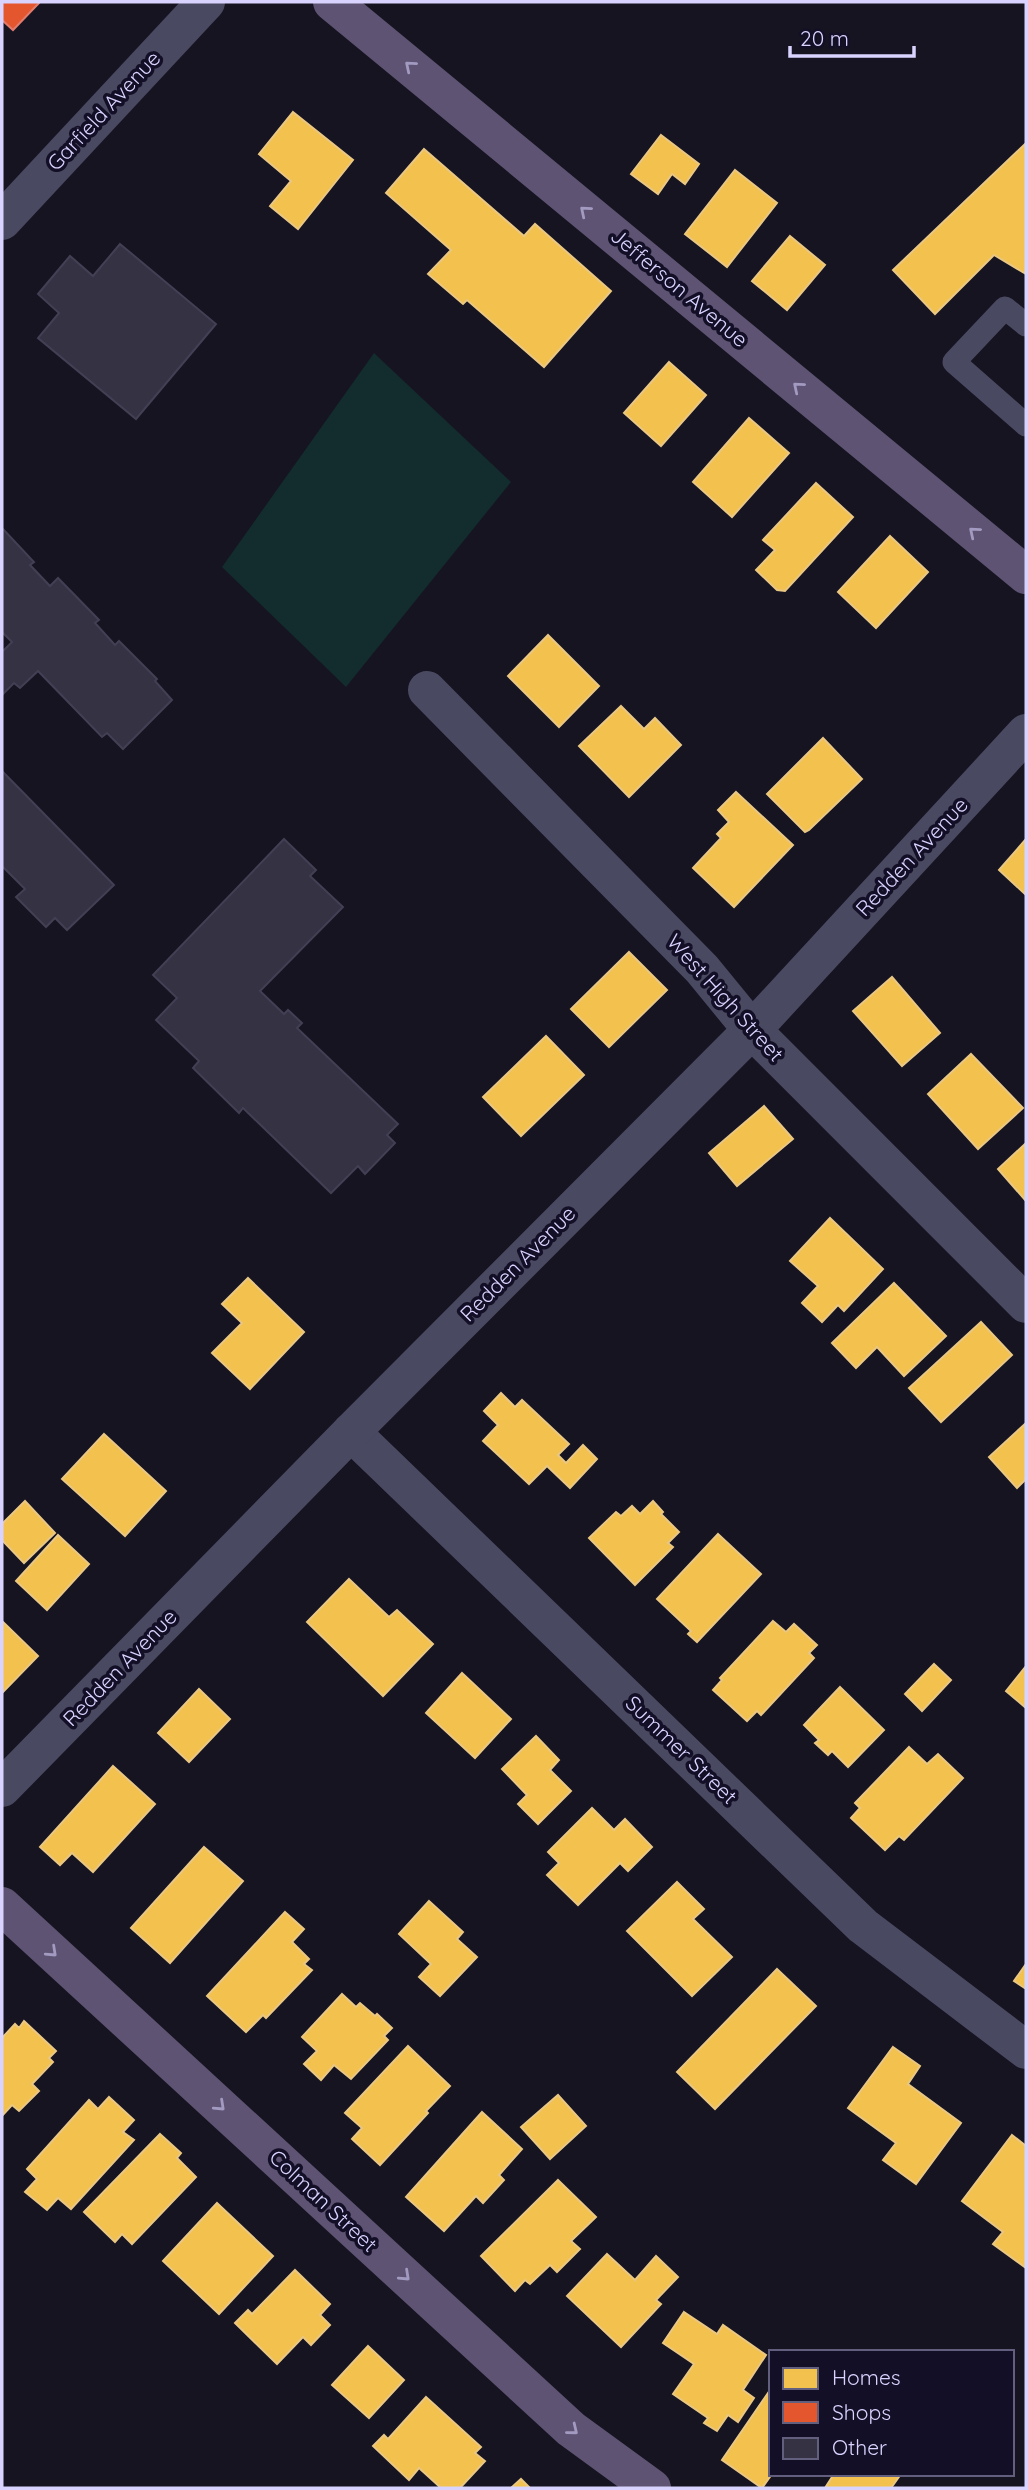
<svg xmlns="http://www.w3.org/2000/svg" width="1028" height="2490" font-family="Quicksand,sans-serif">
<rect width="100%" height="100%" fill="#161421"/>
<!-- green -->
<path fill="#132c2d" d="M374 353 511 482 346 687 222 567Z"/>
<!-- homes -->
<g fill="#f2c14e" stroke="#eac783" stroke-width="2">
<path d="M293 112 353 160 298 229 270 206 291 181 259 154Z"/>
<path d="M661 135 699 164 685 184 672 174 658 194 631 174Z"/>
<path d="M1026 143V274L994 255 935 314 893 270Z"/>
<path d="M424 149 524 236 535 224 611 291 544 367 467 300 463 304 428 274 451 250 386 193Z"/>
<path d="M735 170 777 203 727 267 685 234Z"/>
<path d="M790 236 825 265 787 310 752 281Z"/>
<path d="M669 362 706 395 661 446 624 413Z"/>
<path d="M749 418 789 453 732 517 693 482Z"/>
<path d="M816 483 853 517 785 591 777 590 756 570 775 550 763 540Z"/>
<path d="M890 536 928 572 876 628 838 592Z"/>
<path d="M548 635 599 686 559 727 508 676Z"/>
<path d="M621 706 644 729 655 718 681 745 629 797 579 746Z"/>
<path d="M823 738 862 779 809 830 805 832 767 794Z"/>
<path d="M736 792 793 845 734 907 693 868 721 838 717 834 729 822 718 810Z"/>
<path d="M1026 839V895L999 870Z"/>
<path d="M629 952 667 990 609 1047 571 1009Z"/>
<path d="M892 977 940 1033 902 1066 853 1011Z"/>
<path d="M546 1036 584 1075 521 1136 483 1097Z"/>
<path d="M971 1054 1023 1108 978 1149 928 1094Z"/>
<path d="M764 1106 793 1139 737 1186 709 1153Z"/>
<path d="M1026 1143V1201L998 1169Z"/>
<path d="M830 1218 883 1269 844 1311 838 1305 822 1322 802 1303 818 1286 790 1261Z"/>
<path d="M248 1278 304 1332 250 1389 212 1353 242 1323 222 1304Z"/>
<path d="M894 1283 946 1336 904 1376 877 1347 856 1368 832 1343Z"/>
<path d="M981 1322 1012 1355 941 1422 909 1388Z"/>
<path d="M501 1393 515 1407 522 1400 569 1444 558 1455 566 1463 583 1445 597 1459 570 1488 547 1466 529 1484 483 1441 498 1425 484 1411Z"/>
<path d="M1026 1423V1479L1017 1488 989 1457Z"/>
<path d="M104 1434 166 1491 125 1536 62 1479Z"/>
<path d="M25 1501 55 1533 24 1563 2 1540V1524Z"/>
<path d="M653 1501 663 1512 661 1514 679 1532 668 1543 673 1547 635 1585 589 1538 616 1512 621 1516 632 1506 640 1514Z"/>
<path d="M718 1534 761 1574 697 1642 688 1634 691 1631 657 1599Z"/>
<path d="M58 1535 89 1564 47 1610 16 1581Z"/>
<path d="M349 1579 389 1617 397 1610 433 1644 383 1696 307 1622Z"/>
<path d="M2 1621 38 1656 2 1693Z"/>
<path d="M773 1621 786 1632 794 1624 817 1645 809 1653 814 1658 761 1715 757 1711 747 1721 713 1690 722 1680 720 1678Z"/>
<path d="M934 1664 951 1680 922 1711 905 1694Z"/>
<path d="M1026 1666V1708L1006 1691Z"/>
<path d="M462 1673 511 1719 475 1758 426 1713Z"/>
<path d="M840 1687 884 1730 848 1767 832 1751 828 1755 815 1743 819 1740 804 1725Z"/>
<path d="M199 1689 230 1719 189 1762 158 1733Z"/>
<path d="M536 1736 559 1760 550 1770 571 1791 538 1824 518 1804 527 1795 502 1769Z"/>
<path d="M909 1747 927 1764 938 1754 963 1778 904 1840 899 1836 885 1850 851 1818 860 1808 855 1803Z"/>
<path d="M113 1766 155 1804 93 1872 72 1853 60 1865 40 1847Z"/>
<path d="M592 1808 614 1830 625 1819 652 1847 628 1871 620 1863 578 1905 547 1875 559 1863 548 1852Z"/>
<path d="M204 1847 243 1881 170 1963 131 1928Z"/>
<path d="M677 1882 704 1909 693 1919 732 1957 692 1996 627 1931Z"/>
<path d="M429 1901 463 1932 457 1939 477 1957 440 1996 419 1977 431 1964 399 1934Z"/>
<path d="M285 1912 304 1929 292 1942 309 1959 304 1964 312 1970 266 2018 263 2015 246 2032 207 1996Z"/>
<path d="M1026 1964V1989L1014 1981Z"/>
<path d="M777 1969 816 2006 715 2109 677 2072Z"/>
<path d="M342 1994 356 2007 360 2003 375 2016 377 2014 392 2028 384 2036 388 2040 351 2079 334 2065 321 2080 304 2064 317 2051 302 2037Z"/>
<path d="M24 2021 56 2051 49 2058 53 2062 32 2084 39 2091 19 2111 12 2105 2 2116V2038L15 2024 19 2028Z"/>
<path d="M408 2046 450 2086 426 2111 428 2113 380 2165 352 2139 362 2128 345 2113Z"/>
<path d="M893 2047 920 2066 908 2084 961 2123 916 2184 883 2160 896 2143 848 2108Z"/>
<path d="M558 2095 586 2126 550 2159 521 2127Z"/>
<path d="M109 2097 134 2120 123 2132 134 2140 71 2209 58 2198 47 2210 25 2192 37 2179 27 2169 89 2100 98 2109Z"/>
<path d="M482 2112 522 2149 499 2175 504 2180 483 2203 476 2196 444 2231 406 2197Z"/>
<path d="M160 2134 181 2153 177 2158 196 2177 132 2244 122 2234 115 2242 84 2212Z"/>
<path d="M1012 2135 1026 2146V2268L993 2244 1003 2232 962 2201Z"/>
<path d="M558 2180 596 2217 571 2241 580 2249 557 2272 550 2265 530 2284 525 2280 515 2291 481 2256Z"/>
<path d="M217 2203 273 2256 219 2314 163 2261Z"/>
<path d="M607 2254 635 2280 656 2256 678 2277 656 2300 661 2304 621 2347 567 2296Z"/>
<path d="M295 2270 330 2304 320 2315 330 2325 311 2345 303 2337 277 2364 235 2323 248 2310 252 2314Z"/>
<path d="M684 2312 717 2334 723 2325 766 2355 743 2390 754 2398 738 2422 728 2415 717 2431 704 2423 708 2418 673 2394 694 2364 663 2343Z"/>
<path d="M368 2346 404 2380 369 2418 332 2385Z"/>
<path d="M770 2390 772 2474 762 2488 722 2460Z"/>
<path d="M426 2397 481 2447 475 2453 485 2461 460 2488H441L419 2468 409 2480 373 2446 384 2435 388 2439Z"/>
<path d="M834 2474H901L891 2488H825Z"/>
<path d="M521 2479 530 2488H511Z"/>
</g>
<!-- shops -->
<path fill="#e4572e" stroke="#e17c6d" stroke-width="2" d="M2 2H40L13 30 2 20Z"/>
<!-- building -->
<g fill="#343243" stroke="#433f54" stroke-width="2">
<path d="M120 244 216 324 136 419 38 338 59 313 38 294 70 256 93 276Z"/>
<path d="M2 528 34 562 30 565 50 586 58 578 99 620 95 623 115 645 119 641 157 679 155 681 172 700 123 749 107 733 102 737 38 671 20 688 14 683 2 695V652L12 642 2 632Z"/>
<path d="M2 771 114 885 67 930 55 918 46 927 16 897 25 889 2 866Z"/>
<path d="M284 839 316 870 310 876 343 907 260 991 284 1014 288 1010 302 1023 297 1028 398 1124 387 1135 395 1143 365 1174 358 1166 331 1193 243 1108 239 1113 193 1068 199 1061 156 1020 177 998 153 975Z"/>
</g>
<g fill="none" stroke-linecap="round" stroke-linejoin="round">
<!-- lane -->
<path stroke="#4a4962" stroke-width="23" d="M1026 325 1005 308 954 362 1026 425"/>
<!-- street -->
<g stroke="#4a4962" stroke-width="38">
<path d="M2 221 206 2"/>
<path d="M427 690 702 969 752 1030 1026 1304"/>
<path d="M351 1432 863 1926 1026 2050"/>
<path d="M2 1788 351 1432 752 1030 1026 733"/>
</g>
<!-- primary -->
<g stroke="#5e5373" stroke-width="38">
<path d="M332 2 1026 575"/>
<path d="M2 1906 571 2429 652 2488"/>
</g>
</g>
<!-- one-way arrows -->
<defs><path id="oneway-chevron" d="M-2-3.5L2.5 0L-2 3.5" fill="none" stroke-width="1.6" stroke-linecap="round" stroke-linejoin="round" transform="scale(1.75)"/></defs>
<g stroke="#a29ac0">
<use href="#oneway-chevron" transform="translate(410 66) rotate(-140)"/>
<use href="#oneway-chevron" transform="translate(585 211) rotate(-140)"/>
<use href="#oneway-chevron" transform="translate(798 387) rotate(-140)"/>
<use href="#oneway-chevron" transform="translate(974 532) rotate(-140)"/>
<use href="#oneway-chevron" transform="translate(52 1952) rotate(43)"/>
<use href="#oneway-chevron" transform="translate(220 2106) rotate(43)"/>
<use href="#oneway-chevron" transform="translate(405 2276) rotate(43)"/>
<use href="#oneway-chevron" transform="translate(573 2430) rotate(39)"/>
</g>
<g text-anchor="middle" stroke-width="7" stroke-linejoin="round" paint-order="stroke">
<!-- street labels -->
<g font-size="21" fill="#d9d4ff" stroke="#130f26">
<text transform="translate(104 111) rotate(-47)" y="7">Garfield Avenue</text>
<text transform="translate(679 288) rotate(40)" y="7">Jefferson Avenue</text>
<text transform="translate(912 857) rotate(-47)" y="7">Redden Avenue</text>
<text transform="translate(725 998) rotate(48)" y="7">West High Street</text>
<text transform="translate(518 1264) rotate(-45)" y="7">Redden Avenue</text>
<text transform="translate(120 1668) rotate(-46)" y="7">Redden Avenue</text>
<text transform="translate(681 1750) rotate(44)" y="7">Summer Street</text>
<text transform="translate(323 2201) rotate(43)" y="7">Colman Street</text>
</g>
</g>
<!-- border -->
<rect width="1028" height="2490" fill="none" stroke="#d9d4ff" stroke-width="7"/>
<!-- legend -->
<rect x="769" y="2350" width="245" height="126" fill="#130f26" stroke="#625e7d" stroke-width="2"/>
<rect x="783" y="2368" width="35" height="21" fill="#f2c14e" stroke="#625e7d" stroke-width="2"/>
<text x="832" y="2385" font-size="21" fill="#d9d4ff">Homes</text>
<rect x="783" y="2402" width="35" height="21" fill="#e4572e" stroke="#625e7d" stroke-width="2"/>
<text x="832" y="2420" font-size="21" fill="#d9d4ff">Shops</text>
<rect x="783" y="2438" width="35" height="21" fill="#343243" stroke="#625e7d" stroke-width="2"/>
<text x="832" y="2455" font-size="21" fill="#d9d4ff">Other</text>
<!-- scale -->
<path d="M790 46v10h124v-10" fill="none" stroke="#d9d4ff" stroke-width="3.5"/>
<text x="800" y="46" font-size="21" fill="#d9d4ff" stroke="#130f26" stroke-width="5" paint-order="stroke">20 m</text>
</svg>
